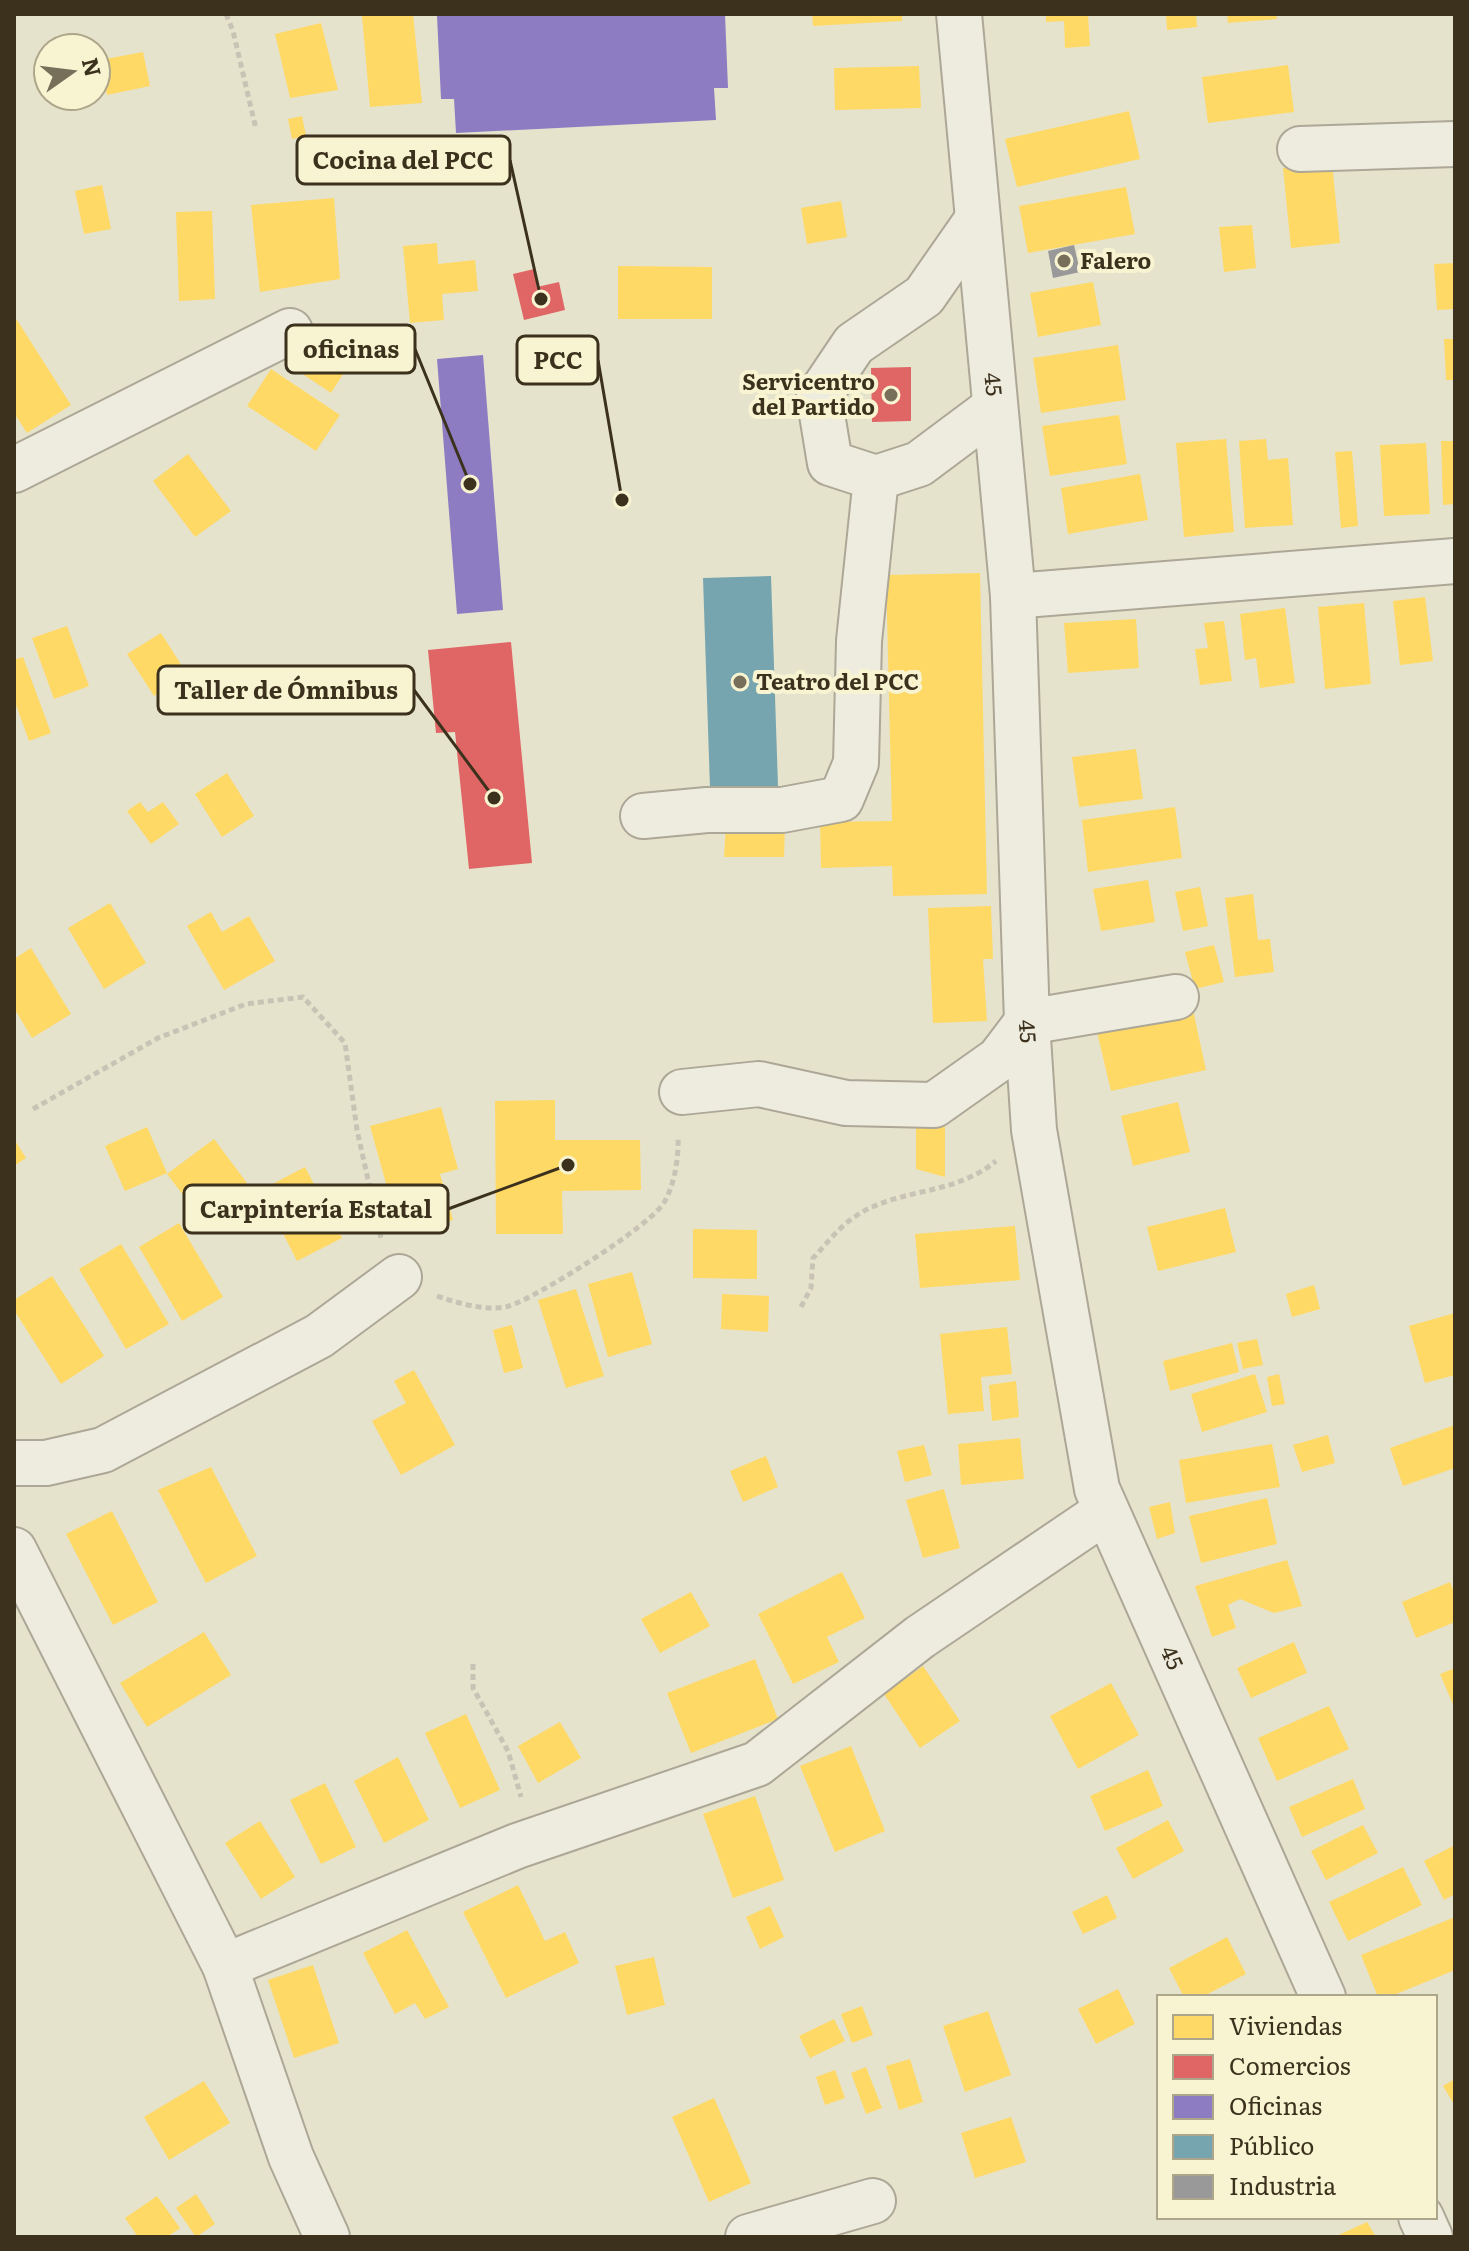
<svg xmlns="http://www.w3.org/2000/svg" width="1469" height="2251" font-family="Literata,serif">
<rect width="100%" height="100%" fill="#e6e3cc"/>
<!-- homes -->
<g fill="#ffd966">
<path d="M413 14 422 103 370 107 362 16Z"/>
<path d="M812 14H902V21L813 26Z"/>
<path d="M1046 14H1088L1090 46 1065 48 1064 21 1046 22Z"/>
<path d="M1166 14H1196L1197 27 1167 30Z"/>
<path d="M1227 14H1276L1277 19 1228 23Z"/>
<path d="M321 23 338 90 290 98 275 34Z"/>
<path d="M143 52 150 86 107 95 100 60Z"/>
<path d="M1288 65 1294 112 1208 123 1202 77Z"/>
<path d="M919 66 921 108 835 110 834 68Z"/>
<path d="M1129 111 1140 159 1017 187 1005 139Z"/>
<path d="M302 116 306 136 292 139 288 119Z"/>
<path d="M1332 163 1340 243 1291 248 1283 168Z"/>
<path d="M102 185 111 229 84 234 75 191Z"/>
<path d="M1126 187 1135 234 1028 253 1019 206Z"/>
<path d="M334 198 340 279 260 292 251 205Z"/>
<path d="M841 201 847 237 807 244 801 208Z"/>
<path d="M212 211 215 299 179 301 176 212Z"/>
<path d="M1252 225 1256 268 1224 272 1219 227Z"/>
<path d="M437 243 438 264 475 260 478 291 442 294 444 320 410 323 403 246Z"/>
<path d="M1455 263V309L1437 310 1434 264Z"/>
<path d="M618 266 712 267V319H618Z"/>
<path d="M1093 282 1101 325 1038 337 1030 293Z"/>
<path d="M17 320 71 405 27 433 14 413V322Z"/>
<path d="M1444 339H1455V380H1446Z"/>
<path d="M1118 345 1126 400 1041 413 1033 358Z"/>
<path d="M310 347 345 371 331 393 295 369Z"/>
<path d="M271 369 340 415 316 451 247 406Z"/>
<path d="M1119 415 1127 464 1050 476 1042 426Z"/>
<path d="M1226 439 1234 532 1184 537 1176 443Z"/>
<path d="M1266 439 1268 460 1288 458 1293 525 1245 528 1239 441Z"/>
<path d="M1441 441H1455V504L1443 505Z"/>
<path d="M1426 443 1430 514 1384 516 1380 445Z"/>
<path d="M1352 451 1358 526 1341 528 1335 452Z"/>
<path d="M188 454 231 511 195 537 153 481Z"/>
<path d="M1140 474 1148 520 1068 534 1061 488Z"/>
<path d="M980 573 987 894 893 896 892 866 821 868 820 822 892 821 886 575Z"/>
<path d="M1425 597 1433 661 1400 665 1393 601Z"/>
<path d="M1364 603 1371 684 1325 689 1318 607Z"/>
<path d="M1285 608 1295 683 1260 688 1256 658 1245 660 1240 614Z"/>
<path d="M1136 619 1139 668 1068 673 1064 623Z"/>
<path d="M1224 621 1232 681 1200 685 1195 649 1208 648 1204 623Z"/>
<path d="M67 626 89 686 54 699 32 638Z"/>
<path d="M161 633 187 674 154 696 127 654Z"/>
<path d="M23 657 51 733 29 741 14 699V660Z"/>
<path d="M1136 749 1143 799 1079 807 1072 757Z"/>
<path d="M227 773 254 816 222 837 195 794Z"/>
<path d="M140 802 148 812 163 802 179 824 151 844 127 811Z"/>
<path d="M1175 807 1182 858 1088 872 1082 820Z"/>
<path d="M726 824 785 826 784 857H724Z"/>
<path d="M1148 880 1155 922 1101 931 1093 889Z"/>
<path d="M1200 887 1208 926 1183 931 1175 892Z"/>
<path d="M1253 894 1258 940 1270 939 1274 972 1235 977 1225 898Z"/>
<path d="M110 903 146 963 104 989 68 928Z"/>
<path d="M991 906 993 959H983L987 1021 933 1023 928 908Z"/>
<path d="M211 912 222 932 249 916 275 961 224 990 187 926Z"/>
<path d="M1214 945 1224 982 1195 989 1185 952Z"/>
<path d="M31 948 71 1014 32 1038 14 1008V959Z"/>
<path d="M1193 1010 1206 1070 1111 1091 1097 1032Z"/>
<path d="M555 1100V1140H640L641 1190 562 1191 563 1234H496L495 1101Z"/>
<path d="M1178 1102 1190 1152 1133 1166 1121 1116Z"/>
<path d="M441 1107 458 1169 440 1174 453 1220 400 1234 370 1126Z"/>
<path d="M916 1124 945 1127V1177L916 1169Z"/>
<path d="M147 1127 167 1173 125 1191 105 1146Z"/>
<path d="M14 1139 26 1158 14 1166Z"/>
<path d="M214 1139 247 1183 200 1217 167 1174Z"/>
<path d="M305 1167 342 1238 297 1261 261 1190Z"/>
<path d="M1225 1208 1236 1252 1158 1271 1147 1227Z"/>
<path d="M179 1223 223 1297 182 1321 139 1247Z"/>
<path d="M1015 1226 1020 1280 920 1288 915 1234Z"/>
<path d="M693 1229 757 1230V1279L693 1278Z"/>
<path d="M121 1244 169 1324 126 1349 79 1269Z"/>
<path d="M632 1272 652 1344 608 1357 588 1284Z"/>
<path d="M52 1276 104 1356 61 1384 14 1310V1300Z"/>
<path d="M1314 1285 1320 1309 1292 1317 1286 1294Z"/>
<path d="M576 1289 604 1376 566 1388 538 1300Z"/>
<path d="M722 1294 769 1296 768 1332 721 1329Z"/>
<path d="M1455 1313V1375L1425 1383 1409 1326Z"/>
<path d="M512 1325 523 1368 504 1373 493 1330Z"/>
<path d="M1007 1327 1012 1374 981 1377 984 1411 948 1414 940 1334Z"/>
<path d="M1257 1339 1263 1365 1243 1369 1237 1343Z"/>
<path d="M1232 1343 1239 1372 1170 1391 1163 1361Z"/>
<path d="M414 1370 455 1445 401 1475 372 1421 406 1403 394 1381Z"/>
<path d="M1255 1374 1267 1412 1202 1432 1191 1394Z"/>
<path d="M1279 1374 1285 1404 1272 1406 1267 1377Z"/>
<path d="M1016 1381 1019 1417 992 1421 989 1385Z"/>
<path d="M1455 1425V1468L1403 1486 1390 1448Z"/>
<path d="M1328 1435 1335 1463 1302 1472 1293 1445Z"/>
<path d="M1020 1438 1024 1479 961 1485 958 1444Z"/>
<path d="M1272 1444 1280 1487 1186 1503 1179 1460Z"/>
<path d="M924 1445 932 1475 905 1482 897 1451Z"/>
<path d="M766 1456 778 1487 743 1502 730 1471Z"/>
<path d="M211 1467 257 1556 206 1583 158 1490Z"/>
<path d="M944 1489 960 1548 923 1558 906 1500Z"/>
<path d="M1267 1498 1277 1544 1201 1563 1189 1516Z"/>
<path d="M1170 1502 1175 1533 1157 1539 1149 1507Z"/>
<path d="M112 1511 158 1602 113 1625 66 1534Z"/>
<path d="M1287 1560 1302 1606 1274 1613 1240 1599 1228 1605 1236 1628 1212 1637 1195 1586Z"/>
<path d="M842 1572 865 1618 827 1637 839 1662 793 1684 758 1614Z"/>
<path d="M1450 1582 1455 1595V1622L1416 1638 1402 1602Z"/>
<path d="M691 1592 710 1626 660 1653 641 1619Z"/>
<path d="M204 1632 231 1675 147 1727 120 1683Z"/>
<path d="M1294 1642 1307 1673 1251 1698 1237 1668Z"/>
<path d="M755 1659 778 1719 691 1753 667 1693Z"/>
<path d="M923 1666 960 1721 920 1748 884 1694Z"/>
<path d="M1455 1668V1709L1440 1674Z"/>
<path d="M1111 1683 1139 1735 1078 1769 1050 1716Z"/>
<path d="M1329 1706 1349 1749 1277 1781 1258 1738Z"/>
<path d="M466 1714 500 1790 460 1808 425 1733Z"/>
<path d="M560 1722 581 1758 538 1783 518 1746Z"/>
<path d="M851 1746 885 1831 835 1852 800 1766Z"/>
<path d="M398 1757 429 1820 384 1843 354 1781Z"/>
<path d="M1148 1770 1163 1806 1105 1831 1090 1796Z"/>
<path d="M1353 1779 1365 1809 1302 1837 1289 1807Z"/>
<path d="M325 1783 356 1847 321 1864 290 1800Z"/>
<path d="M755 1796 784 1880 733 1898 703 1814Z"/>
<path d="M1168 1820 1184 1851 1133 1879 1116 1848Z"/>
<path d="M260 1821 295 1877 261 1899 225 1843Z"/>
<path d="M1363 1825 1378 1853 1326 1880 1311 1851Z"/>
<path d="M1455 1845V1894L1444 1900 1424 1861Z"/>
<path d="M1403 1867 1422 1905 1348 1941 1329 1902Z"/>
<path d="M518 1885 545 1941 565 1932 579 1963 506 1998 463 1912Z"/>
<path d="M1107 1895 1117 1918 1083 1934 1072 1912Z"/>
<path d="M770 1906 784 1937 760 1949 746 1917Z"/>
<path d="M1455 1917V1970L1389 1997H1378L1361 1955Z"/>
<path d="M407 1930 449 2007 425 2019 415 2003 395 2014 363 1953Z"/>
<path d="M1227 1937 1246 1974 1202 1997H1184L1169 1968Z"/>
<path d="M654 1957 665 2005 627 2015 615 1966Z"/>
<path d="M313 1965 339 2043 294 2058 268 1980Z"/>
<path d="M1118 1989 1135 2024 1096 2044 1078 2009Z"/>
<path d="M862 2006 873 2035 852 2043 841 2014Z"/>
<path d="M988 2011 1011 2075 965 2092 943 2026Z"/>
<path d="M834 2019 845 2041 810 2058 799 2036Z"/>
<path d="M910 2059 923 2102 899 2110 886 2066Z"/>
<path d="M866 2067 882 2108 866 2114 851 2073Z"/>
<path d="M835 2070 845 2098 825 2105 816 2077Z"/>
<path d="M1455 2079V2106L1443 2086Z"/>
<path d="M204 2081 230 2123 169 2160 144 2117Z"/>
<path d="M714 2098 751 2183 709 2202 672 2117Z"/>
<path d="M1011 2117 1026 2162 975 2178 961 2133Z"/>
<path d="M196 2194 215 2224 196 2237 176 2208Z"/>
<path d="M157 2196 180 2228 167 2237H138L125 2218Z"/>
<path d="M1367 2222 1376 2237H1334Z"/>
</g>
<!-- shops -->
<g fill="#e06666">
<path d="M534 269 537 287 559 282 565 310 524 320 513 274Z"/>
<path d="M911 367V421L872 422 871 368Z"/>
<path d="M511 642 532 863 469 869 455 732 436 733 428 650Z"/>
</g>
<!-- offices -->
<g fill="#8e7cc3">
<path d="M483 14H725L728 88H714L716 120 456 133 454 99H441L437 16Z"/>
<path d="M483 355 503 610 457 614 437 359Z"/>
</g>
<!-- public -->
<path fill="#76a5af" d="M771 576 778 786 710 788 703 578Z"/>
<!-- industry -->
<path fill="#999" d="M1074 245 1080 272 1053 278 1048 251Z"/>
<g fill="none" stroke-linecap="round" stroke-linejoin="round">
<!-- minor casing -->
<g stroke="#aca796" stroke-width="48">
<g id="minor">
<path id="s1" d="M959 14 1013 596 1027 1022 1034 1130 1097 1489 1323 1997"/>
<path d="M1300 149 1455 144"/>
<path d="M977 220 924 296 854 344 819 396 830 463 876 478 919 464 994 408"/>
<path d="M14 470 290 331"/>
<path d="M1013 596 1455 561"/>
<path d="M643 816 707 810H782L841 799 856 763 859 641 876 478"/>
<path d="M682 1092 759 1084 846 1103 934 1105 999 1059 1027 1022 1176 997"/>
<path d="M14 1463H46L103 1450 319 1336 399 1277"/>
<path d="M14 1550 225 1966 291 2157 327 2237"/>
<path d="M225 1966 517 1846 757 1764 920 1637 1106 1511"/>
<path d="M1421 2217 1430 2237"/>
<path d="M748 2237 873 2201"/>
</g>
</g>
<!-- path -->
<g stroke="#c7c4b6" stroke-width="5" stroke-dasharray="6 4" stroke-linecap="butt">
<path d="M226 14 233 31 256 129"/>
<path d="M33 1109 158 1038 246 1004 303 997 345 1043 357 1130 381 1238"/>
<path d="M437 1296C457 1303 488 1312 509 1306 536 1298 654 1224 665 1201 675 1183 679 1155 678 1136"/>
<path d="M801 1307 811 1288 813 1258C826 1245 838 1228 853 1218 896 1187 953 1197 996 1161"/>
<path d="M473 1664V1688L508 1751 521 1797"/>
</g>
<!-- minor -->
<use href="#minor" stroke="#eeecdf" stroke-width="44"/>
</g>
<!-- markers -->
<g fill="#786f5a" stroke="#f8f4d2" stroke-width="3">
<circle cx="1064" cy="261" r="8"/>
<circle cx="891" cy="395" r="8"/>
<circle cx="740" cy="682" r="8"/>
</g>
<g text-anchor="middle" stroke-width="8" stroke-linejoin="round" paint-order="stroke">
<!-- poi labels -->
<g font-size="22" font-weight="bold" fill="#3c311d" stroke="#f8f4d2" text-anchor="start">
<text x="1080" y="269">Falero</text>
<text x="875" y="390" text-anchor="end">Servicentro<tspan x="875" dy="25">del Partido</tspan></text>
<text x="756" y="690">Teatro del PCC</text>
</g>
<!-- street labels -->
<g font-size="22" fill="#3c311d" stroke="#f8f4d2">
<text dy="8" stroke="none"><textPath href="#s1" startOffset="372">45</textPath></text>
<text dy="8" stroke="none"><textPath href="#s1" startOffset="1020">45</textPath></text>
<text dy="8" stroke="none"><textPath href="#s1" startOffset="1668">45</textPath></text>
</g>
</g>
<!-- callouts -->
<path fill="none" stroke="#3c311d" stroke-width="3" d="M541 299L510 160M470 484L415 349M622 500L598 360M494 798L414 690M568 1165L448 1209"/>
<g fill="#3c311d" stroke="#f8f4d2" stroke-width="3">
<circle cx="541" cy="299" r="8"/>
<circle cx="470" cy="484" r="8"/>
<circle cx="622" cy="500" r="8"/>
<circle cx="494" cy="798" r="8"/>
<circle cx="568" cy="1165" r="8"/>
</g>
<g fill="#f8f4d2" stroke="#3c311d" stroke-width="3">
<rect x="297" y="136" width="213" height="48" rx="8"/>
<rect x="286" y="325" width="129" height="48" rx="8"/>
<rect x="517" y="336" width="81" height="48" rx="8"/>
<rect x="158" y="666" width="256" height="48" rx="8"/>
<rect x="184" y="1185" width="264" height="48" rx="8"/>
</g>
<g font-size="24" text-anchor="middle" font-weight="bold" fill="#3c311d">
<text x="403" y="169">Cocina del PCC</text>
<text x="351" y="358">oficinas</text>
<text x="558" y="369">PCC</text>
<text x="286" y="699">Taller de Ómnibus</text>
<text x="316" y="1218">Carpintería Estatal</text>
</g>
<!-- border -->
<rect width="1469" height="2251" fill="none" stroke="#3c311d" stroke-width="32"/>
<!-- legend -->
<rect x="1157" y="1995" width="280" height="224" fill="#f8f4d2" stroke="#ada68a" stroke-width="2"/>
<rect x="1173" y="2015" width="40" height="24" fill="#ffd966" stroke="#ada68a" stroke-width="2"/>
<text x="1229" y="2035" font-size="24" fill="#3c311d">Viviendas</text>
<rect x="1173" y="2055" width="40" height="24" fill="#e06666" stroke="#ada68a" stroke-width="2"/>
<text x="1229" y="2075" font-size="24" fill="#3c311d">Comercios</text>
<rect x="1173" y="2095" width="40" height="24" fill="#8e7cc3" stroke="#ada68a" stroke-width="2"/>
<text x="1229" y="2115" font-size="24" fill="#3c311d">Oficinas</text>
<rect x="1173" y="2135" width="40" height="24" fill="#76a5af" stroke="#ada68a" stroke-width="2"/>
<text x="1229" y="2155" font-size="24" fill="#3c311d">Público</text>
<rect x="1173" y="2175" width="40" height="24" fill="#999999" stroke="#ada68a" stroke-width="2"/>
<text x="1229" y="2195" font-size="24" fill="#3c311d">Industria</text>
<!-- north arrow -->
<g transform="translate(72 72) rotate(76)"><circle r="38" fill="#f8f4d2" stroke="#ada68a" stroke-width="2"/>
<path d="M0-6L14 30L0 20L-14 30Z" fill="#786f5a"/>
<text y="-12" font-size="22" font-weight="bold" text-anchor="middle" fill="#3c311d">N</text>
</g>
</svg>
